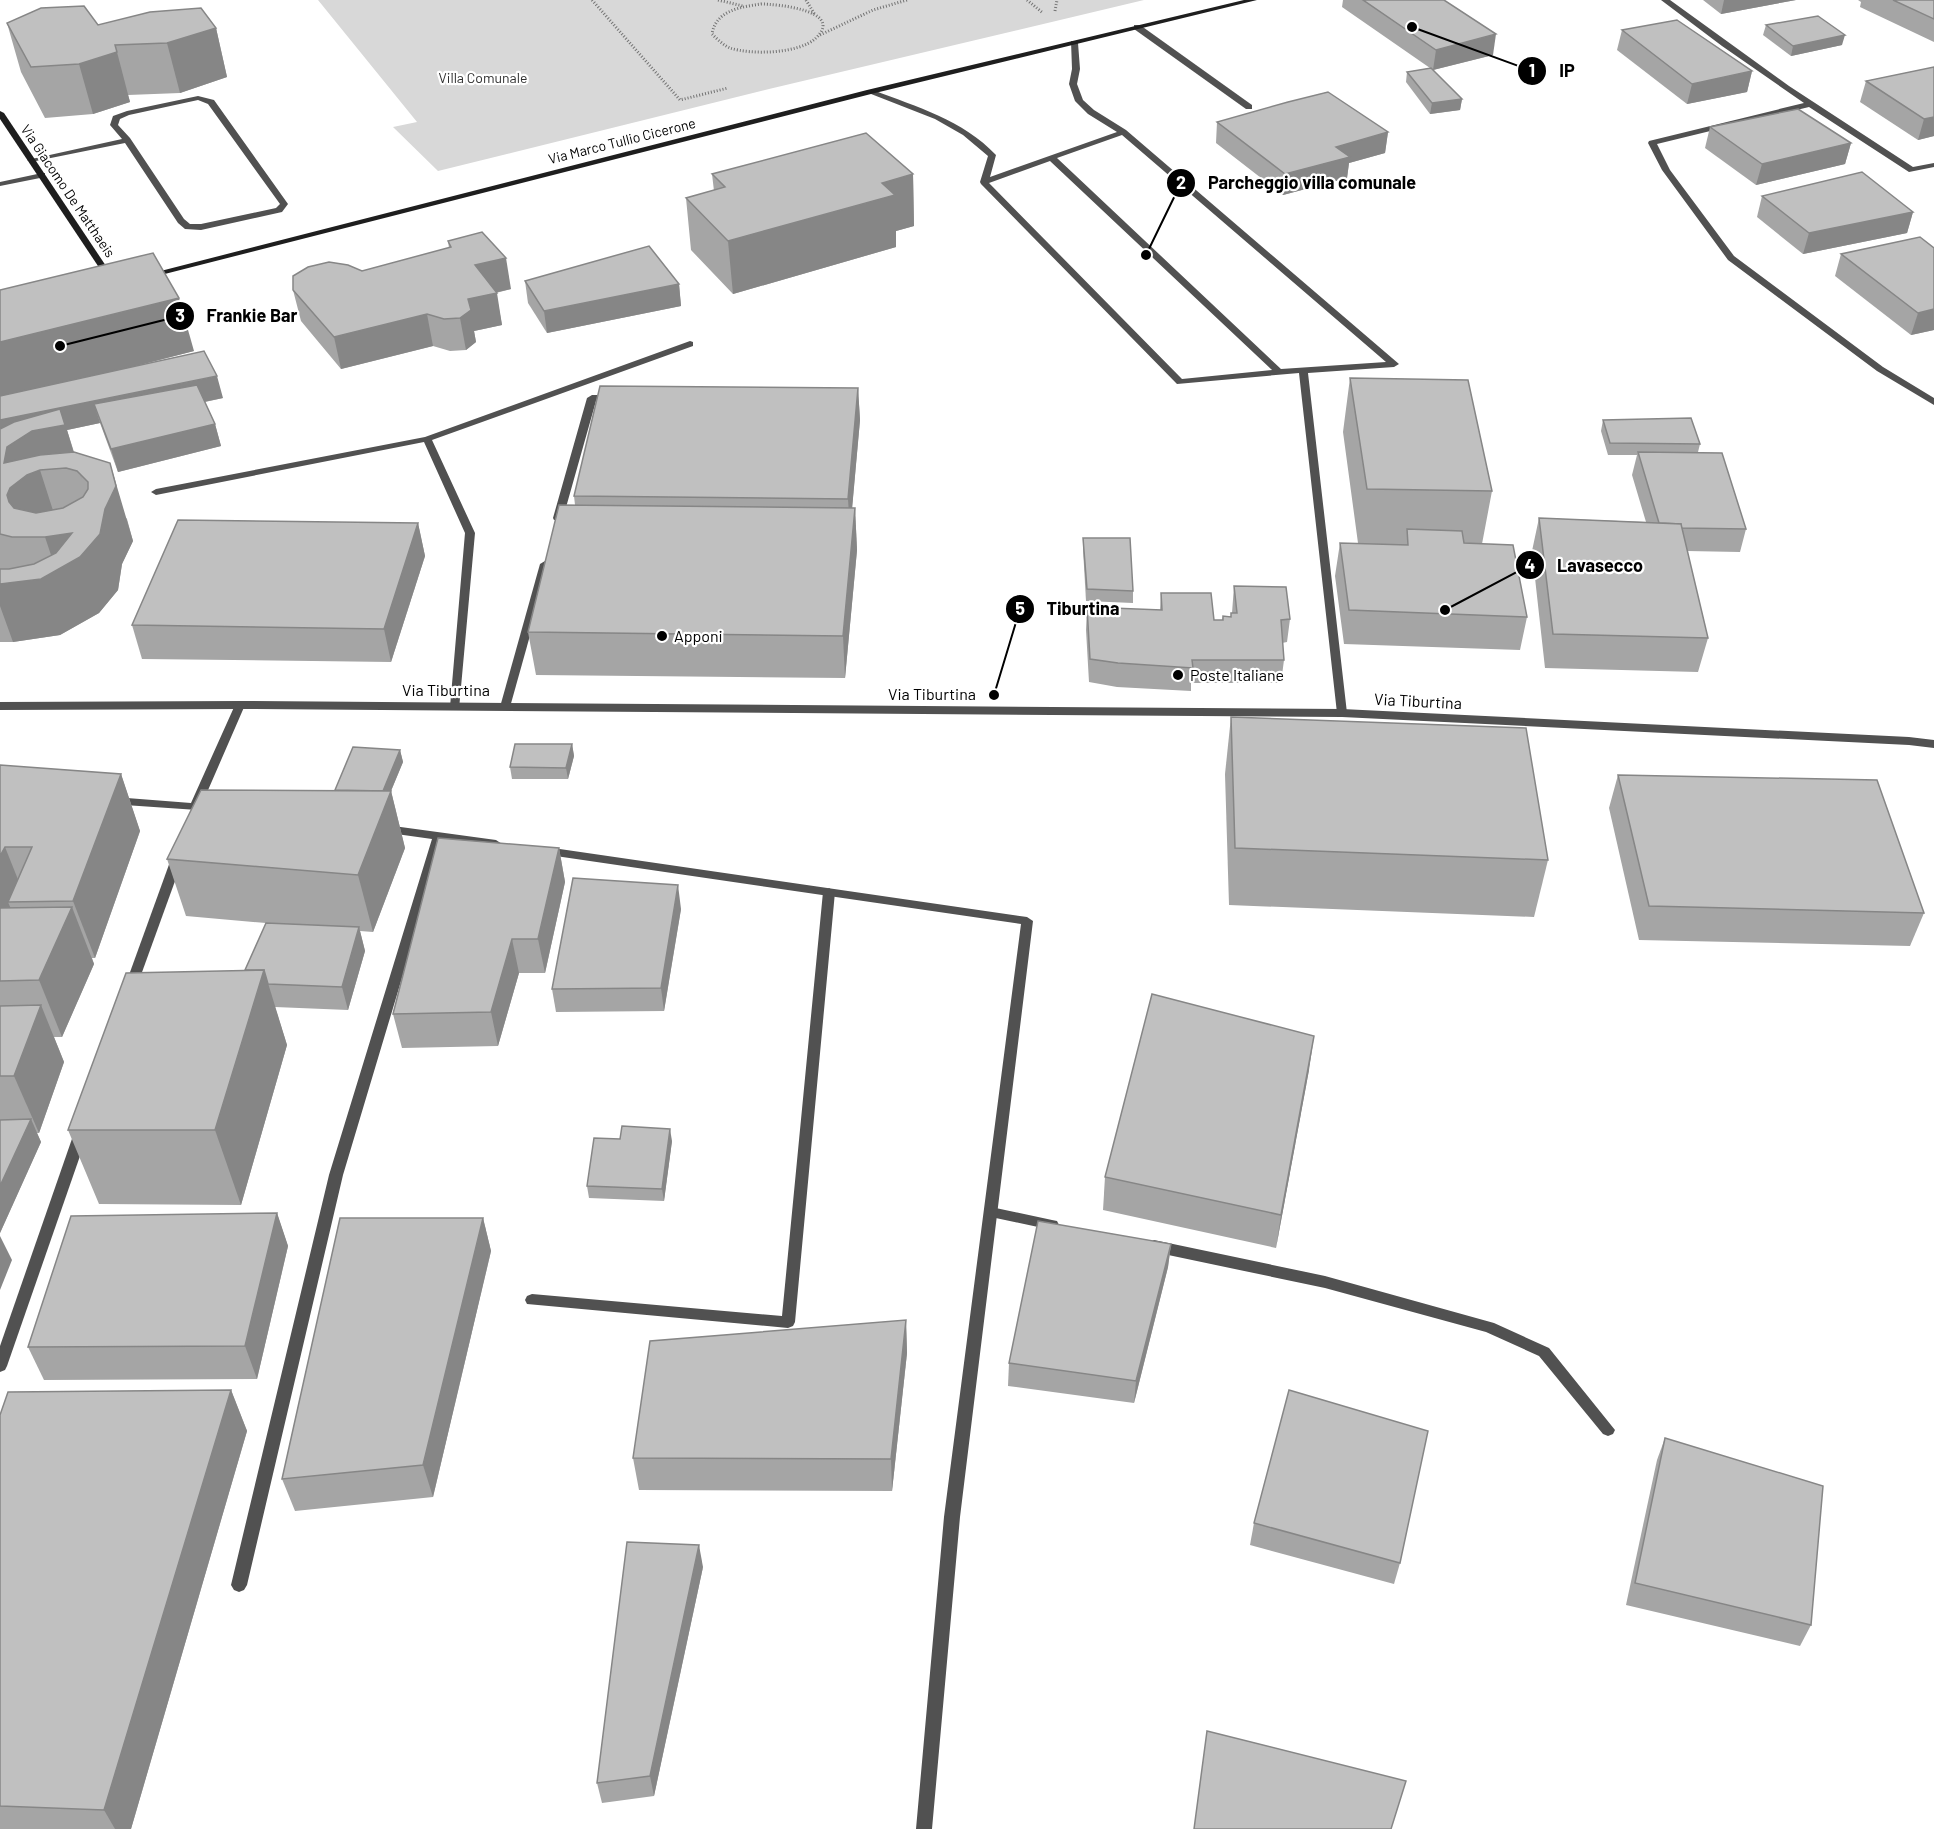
<svg xmlns="http://www.w3.org/2000/svg" width="1934" height="1829" font-family="Barlow,sans-serif">
<rect width="100%" height="100%" fill="#fff"/>
<!-- green -->
<path fill="#d8d8d8" d="M318 0H1144L769 89 438 171 393 127 417 122Z"/>
<g fill="none" stroke-linecap="round" stroke-linejoin="round">
<!-- path -->
<g stroke="#737373" stroke-width="3" stroke-dasharray="1 2" stroke-linecap="butt">
<path d="M592 0 680 100 728 88"/>
<path d="M718 0 743 6"/>
<path d="M806 0 815 15"/>
<path d="M1027 0 1043 13"/>
<path d="M761 4C775 4 845 10 816 38 799 54 751 55 730 48 723 45 717 39 712 34 716 10 741 7 761 4Z"/>
<path d="M1055 11 1057 0"/>
<path d="M820 35 873 10 907 0"/>
</g>
<!-- service -->
<g fill="#515151" fill-rule="evenodd">
<path d="M1134 25H1140L1252 105V109H1246L1134 29Z"/>
<path d="M1071 41 1078 43 1080 69 1077 84 1083 100 1094 110 1126 130 1399 364 1394 367 1308 373 1347 713 1346 716 1342 717 1337 713 1299 373 1177 384 981 184 980 182 988 156 963 135 935 119 866 92 873 90C917 107 963 120 996 155L990 177 1117 132 1088 114 1075 101 1069 84 1072 69ZM1122 135 1386 362 1281 369 1057 158ZM1050 161 1272 370 1182 379 989 183Z"/>
<path d="M198 96 214 100 288 204 282 212 201 230 185 229 178 223 125 143 31 162 27 160 122 139 110 125 113 116 127 111ZM198 100 208 104 280 204 276 208 201 224H190L184 219 130 138 118 125 120 119 129 115Z"/>
<path d="M42 173H45V177L0 186V182Z"/>
<path d="M690 341 693 342V346L432 440 475 533 459 709H451L450 707 465 533 424 442 156 495 151 492 156 489 425 437Z"/>
<path d="M592 395H612L617 398 612 401H596L563 518 562 520H554L553 518 587 398Z"/>
<path d="M545 561 550 564 510 707 509 709H501L500 707 540 564Z"/>
<path d="M829 888 835 892 795 1322 793 1326 788 1328 527 1304 525 1300 527 1296 532 1294 782 1316 823 892Z"/>
<path d="M991 1207 1052 1220 1057 1221 1059 1225 1057 1229 1052 1230 991 1217 986 1216 984 1212 986 1208Z"/>
<path d="M1154 1240 1325 1276 1494 1323 1549 1348 1615 1430 1613 1434 1608 1436 1603 1434 1539 1356 1486 1332 1325 1288 1154 1252 1149 1250 1147 1246 1149 1242Z"/>
</g>
<!-- minor -->
<g fill="#515151" fill-rule="evenodd">
<path d="M1661 0H1670L1789 86 1913 167 1934 163V167L1909 172 1809 107 1657 144 1670 170 1734 256 1883 367 1934 398V405L1877 371 1728 260 1662 170 1648 143 1649 141 1804 103 1722 46Z"/>
<path d="M240 701 245 705 202 804 212 805 214 808 212 811 110 804 108 801 114 797 191 803 235 705Z"/>
<path d="M386 825 496 840 502 844 496 848 443 841 343 1175 247 1585 244 1590 239 1592 234 1590 231 1585 329 1175 432 839 382 832 380 829Z"/>
<path d="M546 847 1027 917 1033 921 960 1517 932 1829H916L944 1517 1021 924 542 854 540 851 542 848Z"/>
<path d="M177 855 183 859 137 986 135 989H127L125 986 171 859Z"/>
<path d="M81 1128 86 1129 88 1133 7 1366 5 1370 0 1372V1346L74 1133 76 1129Z"/>
</g>
<!-- tertiary -->
<path fill="#515151" fill-rule="evenodd" d="M240 701 1342 709 1909 737 1934 740V748L1909 745 1342 717 240 709 0 710V702Z"/>
<!-- secondary -->
<g fill="#1e1e1e" fill-rule="evenodd">
<path d="M1244 0H1257L871 94 149 278 145 275 867 90Z"/>
<path d="M0 111 4 113 114 278 113 280 106 278 0 119Z"/>
</g>
</g>
<!-- wall -->
<g fill="#a5a5a5">
<path d="M1343 0H1444L1493 55 1433 70 1462 99 1460 110 1430 114 1406 82 1407 72 1430 68 1342 7Z"/>
<path d="M1703 0H1796L1721 14Z"/>
<path d="M1858 0H1934V42L1860 7 1861 2Z"/>
<path d="M7 23 216 28 227 77 180 93 128 95 130 102 93 114 45 118 21 72Z"/>
<path d="M1766 25 1842 45 1791 56 1763 35Z"/>
<path d="M1622 30 1752 71 1747 92 1687 104 1617 50Z"/>
<path d="M1934 67V136L1918 140 1860 102 1866 81Z"/>
<path d="M1217 122 1388 132 1385 153 1349 163 1347 178 1283 195 1216 143Z"/>
<path d="M1710 127 1851 143 1845 164 1756 185 1705 148Z"/>
<path d="M712 174H913L914 226 896 231V247L733 294 691 250 686 198 714 191Z"/>
<path d="M1762 196 1913 212 1907 233 1803 254 1757 217Z"/>
<path d="M1920 237 1934 330 1911 335 1835 276 1841 254Z"/>
<path d="M448 241 511 289 496 293 502 325 474 331 476 342 466 350 450 351 433 346 341 369 301 321 293 290 449 248Z"/>
<path d="M525 281 679 284 681 306 547 333 528 303Z"/>
<path d="M0 290 194 351 132 367 223 398 205 402 215 424 221 446 118 472 100 423 67 430 74 452 127 519 133 541 122 564 118 590 99 613 60 635 13 642H0Z"/>
<path d="M1350 378 1492 491 1482 544 1527 617 1520 650 1344 644 1335 576 1340 543H1358L1343 432Z"/>
<path d="M858 388 860 420 852 508H855L857 550 845 678 536 675 528 632 575 505 574 496Z"/>
<path d="M1603 420 1700 444 1698 452 1746 529 1740 552 1687 551 1708 638 1698 672 1545 668 1532 551 1539 518 1646 522 1632 475 1637 455H1608L1601 431Z"/>
<path d="M418 523 425 556 391 662 142 659 132 625Z"/>
<path d="M1083 538 1133 591V603L1086 601 1083 549Z"/>
<path d="M1234 586 1290 619 1287 642 1282 643 1284 660 1281 683H1191V691L1117 687 1089 682 1086 630 1087 607 1160 610 1161 593 1214 620H1222L1223 616 1231 617 1232 613Z"/>
<path d="M1231 717 1548 860 1534 917 1229 905 1225 774Z"/>
<path d="M572 744 574 756 568 779H512L510 767Z"/>
<path d="M400 750 403 762 391 791 405 848 373 932 360 931 365 951 348 1010 275 1007 287 1045 241 1205 99 1204 68 1130 245 970 266 923 186 916 167 859 335 790Z"/>
<path d="M0 765 121 774 140 831 95 958H92L94 964 62 1037H54L64 1062 39 1133H37L41 1142 0 1233Z"/>
<path d="M1618 775 1924 913 1910 946 1639 940 1609 808Z"/>
<path d="M559 848 565 882 545 973H519L498 1046 402 1048 393 1014Z"/>
<path d="M681 909 664 1011 556 1012 552 989Z"/>
<path d="M1309 1070 1276 1248 1103 1210 1105 1177Z"/>
<path d="M672 1141 664 1201 589 1198 587 1186Z"/>
<path d="M277 1213 288 1246 257 1379 44 1380 28 1347Z"/>
<path d="M483 1218 491 1251 433 1497 295 1511 282 1479Z"/>
<path d="M1171 1244 1168 1267 1134 1403 1008 1386 1009 1363Z"/>
<path d="M906 1320 907 1353 892 1491 639 1490 633 1458Z"/>
<path d="M231 1390 247 1431 131 1829H0V1415Z"/>
<path d="M1665 1438 1811 1625 1800 1646 1626 1605 1657 1460Z"/>
<path d="M1254 1523 1400 1563 1394 1584 1250 1545Z"/>
<path d="M703 1567 654 1796 602 1803 597 1783Z"/>
</g>
<!-- shaded-wall -->
<g fill="#868686">
<path d="M1724 0H1796L1721 14Z"/>
<path d="M216 28 227 77 180 93 167 43Z"/>
<path d="M1496 34 1493 55 1433 70 1436 50Z"/>
<path d="M1845 35 1842 45 1791 56 1793 46Z"/>
<path d="M117 52 130 102 93 114 79 64Z"/>
<path d="M1752 71 1747 92 1687 104 1692 84Z"/>
<path d="M1462 99 1460 110 1430 114 1432 103Z"/>
<path d="M1934 117V136L1918 140 1924 119Z"/>
<path d="M1388 132 1385 153 1349 163 1347 178 1283 195 1285 174 1336 147Z"/>
<path d="M1851 143 1845 164 1756 185 1762 164Z"/>
<path d="M913 174 914 226 896 231V247L733 294 728 241 882 183Z"/>
<path d="M1913 212 1907 233 1803 254 1809 233Z"/>
<path d="M506 258 511 289 480 296 475 265Z"/>
<path d="M679 284 681 306 547 333 544 311Z"/>
<path d="M497 293 502 325 474 331 476 342 466 350 460 318 468 299Z"/>
<path d="M179 298 194 351 0 401V342Z"/>
<path d="M1934 309V330L1911 335 1918 313Z"/>
<path d="M427 314 433 346 341 369 334 337Z"/>
<path d="M217 376 223 398 101 423 94 404 100 423 67 430 82 480 80 474 77 471 66 468 40 470 58 526 38 537 9 502 7 495 10 488 0 443V420Z"/>
<path d="M858 388 860 420 850 532 848 499Z"/>
<path d="M215 424 221 446 118 472 111 449Z"/>
<path d="M110 463 133 541 122 564 118 590 99 613 60 635 13 642 0 606V584L56 570 45 537 72 533Z"/>
<path d="M855 508 857 550 845 678 843 636Z"/>
<path d="M418 523 425 556 391 662 384 629Z"/>
<path d="M572 744 574 756 568 779 566 768Z"/>
<path d="M400 750 403 762 383 810 380 798Z"/>
<path d="M121 774 140 831 95 958 73 901Z"/>
<path d="M391 791 405 848 373 932 358 875Z"/>
<path d="M5 847 27 902H8L17 923 0 952V856Z"/>
<path d="M559 848 565 882 545 973 538 939Z"/>
<path d="M678 885 681 909 664 1011 661 988Z"/>
<path d="M72 907 94 964 62 1037 39 980Z"/>
<path d="M359 927 365 951 348 1010 342 987Z"/>
<path d="M512 939 519 973 498 1046 491 1012Z"/>
<path d="M264 970 287 1045 241 1205 215 1130Z"/>
<path d="M41 1005 64 1062 39 1133 14 1076Z"/>
<path d="M1314 1036 1309 1070 1276 1248 1281 1215Z"/>
<path d="M31 1119 41 1142 0 1233V1186Z"/>
<path d="M670 1129 672 1141 664 1201 662 1189Z"/>
<path d="M277 1213 288 1246 257 1379 245 1346Z"/>
<path d="M483 1218 491 1251 433 1497 423 1465Z"/>
<path d="M0 1236 12 1260 0 1290Z"/>
<path d="M1171 1244 1168 1267 1134 1403 1136 1381Z"/>
<path d="M906 1320 907 1353 892 1491 891 1459Z"/>
<path d="M231 1390 247 1431 131 1829H115L104 1810Z"/>
<path d="M699 1545 703 1567 654 1796 650 1776Z"/>
</g>
<!-- building -->
<g fill="#c0c0c0" stroke="#868686" stroke-width="1.5" fill-rule="evenodd">
<path d="M1363 0H1444L1496 34 1436 50Z"/>
<path d="M1893 0H1934V19Z"/>
<path d="M84 6 98 25 150 12 201 8 216 28 167 43 115 45 117 52 79 64 31 67 7 23 41 8Z"/>
<path d="M1818 16 1845 35 1793 46 1766 25Z"/>
<path d="M1677 20 1752 71 1692 84 1622 30Z"/>
<path d="M1934 67V117L1924 119 1866 81Z"/>
<path d="M1431 68 1462 99 1432 103 1407 72Z"/>
<path d="M1328 92 1388 132 1336 147 1350 157 1285 174 1217 122 1288 102Z"/>
<path d="M1798 109 1851 143 1762 164 1710 127Z"/>
<path d="M866 133 913 174 882 183 895 195 728 241 686 198 725 187 712 174Z"/>
<path d="M1862 172 1913 212 1809 233 1762 196Z"/>
<path d="M482 232 506 258 475 265 497 293 468 299 471 310 460 318 444 319 427 314 334 337 293 290V276L308 267 329 262 348 265 362 271 451 247 448 241Z"/>
<path d="M1920 237 1934 248V309L1918 313 1841 254Z"/>
<path d="M649 246 679 284 544 311 525 281Z"/>
<path d="M153 253 179 298 0 342V290Z"/>
<path d="M204 351 217 376 0 420V396Z"/>
<path d="M1350 378 1468 380 1492 491 1367 489Z"/>
<path d="M197 385 215 424 111 449 94 404Z"/>
<path d="M600 386 858 388 848 499 574 496Z"/>
<path d="M60 409 65 425 32 431 7 447 4 463 40 455 74 452 110 463 116 486 105 509 100 534 80 557 41 579 0 584V569H9L34 564 56 553 72 533 45 537H12L0 534V429L14 422ZM66 468 77 471 88 482V489L83 497 63 508 36 513 14 508 9 502 7 495 10 488 27 475 40 470Z"/>
<path d="M1691 418 1700 444 1610 443 1603 420Z"/>
<path d="M1638 452 1722 453 1746 529 1681 528V524L1659 523Z"/>
<path d="M559 505 855 508 843 636 528 632Z"/>
<path d="M1539 518 1681 524 1708 638 1553 634Z"/>
<path d="M178 520 418 523 384 629 132 625Z"/>
<path d="M1407 529 1462 531 1464 543 1513 545 1527 617 1349 610 1340 543 1408 545Z"/>
<path d="M1083 538H1130L1133 591 1087 589Z"/>
<path d="M1234 586 1286 587 1290 619 1281 620 1284 660H1192L1193 668 1118 663 1090 659 1087 607 1162 610 1161 593H1211L1214 620H1223V616L1231 617V613H1237Z"/>
<path d="M1231 717 1526 728 1548 860 1235 848Z"/>
<path d="M515 744H572L566 768 510 767Z"/>
<path d="M353 747 400 750 383 791 335 790Z"/>
<path d="M0 765 121 774 73 901 8 902 32 847H5L0 856Z"/>
<path d="M1618 775 1877 780 1924 913 1649 906Z"/>
<path d="M201 790 391 791 358 875 167 859Z"/>
<path d="M438 838 559 848 538 939H512L491 1012 393 1014Z"/>
<path d="M573 878 678 885 661 988 552 989Z"/>
<path d="M72 907 39 980 0 981V908Z"/>
<path d="M266 923 359 927 342 987 268 984 264 970H245Z"/>
<path d="M264 970 215 1130H68L126 973Z"/>
<path d="M1152 994 1314 1036 1281 1215 1105 1177Z"/>
<path d="M41 1005 14 1076H0V1006Z"/>
<path d="M31 1119 0 1186V1120Z"/>
<path d="M622 1126 670 1129 662 1189 587 1186 594 1138 620 1139Z"/>
<path d="M277 1213 245 1346 28 1347 71 1216Z"/>
<path d="M340 1218H483L423 1465 282 1479Z"/>
<path d="M1038 1221 1171 1244 1136 1381 1009 1363Z"/>
<path d="M906 1320 891 1459 633 1458 650 1341Z"/>
<path d="M231 1390 104 1810 0 1806V1415L8 1392Z"/>
<path d="M1289 1390 1428 1431 1400 1563 1254 1523Z"/>
<path d="M1665 1438 1823 1486 1811 1625 1635 1583Z"/>
<path d="M627 1542 699 1545 650 1776 597 1783Z"/>
<path d="M1207 1731 1406 1781 1391 1829H1194Z"/>
</g>
<!-- markers -->
<g fill="#000" stroke="#fff" stroke-width="2">
<circle cx="662" cy="636" r="6"/>
<circle cx="1178" cy="675" r="6"/>
</g>
<g text-anchor="middle" stroke-width="4.5" stroke-linejoin="round" paint-order="stroke">
<!-- far-park labels -->
<g font-size="14" fill="#2f2f2f" stroke="#fff">
<text x="483" y="83">Villa Comunale</text>
</g>
<!-- far-street labels -->
<g font-size="14" fill="#000" stroke="#fff">
<text transform="translate(622 141) rotate(-14)" y="5">Via Marco Tullio Cicerone</text>
<text transform="translate(68 191) rotate(56)" y="5">Via Giacomo De Matthaeis</text>
</g>
<!-- poi labels -->
<g font-size="16" fill="#000" stroke="#fff" text-anchor="start">
<text x="674" y="642">Apponi</text>
<text x="1190" y="681">Poste Italiane</text>
</g>
<!-- street labels -->
<g font-size="16" fill="#000" stroke="#fff">
<text x="446" y="696">Via Tiburtina</text>
<text x="932" y="700">Via Tiburtina</text>
<text transform="translate(1418 701) rotate(3)" y="6">Via Tiburtina</text>
</g>
</g>
<!-- callouts -->
<path fill="none" stroke="#000" stroke-width="2" d="M1412 27L1532 71M1146 255L1181 183M60 346L180 316M1445 610L1530 565M994 695L1020 609"/>
<g fill="#000" stroke="#fff" stroke-width="2">
<circle cx="1412" cy="27" r="6"/>
<circle cx="1146" cy="255" r="6"/>
<circle cx="60" cy="346" r="6"/>
<circle cx="1445" cy="610" r="6"/>
<circle cx="994" cy="695" r="6"/>
<circle cx="1532" cy="71" r="15"/>
<circle cx="1181" cy="183" r="15"/>
<circle cx="180" cy="316" r="15"/>
<circle cx="1530" cy="565" r="15"/>
<circle cx="1020" cy="609" r="15"/>
</g>
<g font-size="18" text-anchor="middle" font-weight="bold" fill="#fff">
<text x="1532" y="77">1</text>
<text x="1181" y="189">2</text>
<text x="180" y="322">3</text>
<text x="1530" y="572">4</text>
<text x="1020" y="615">5</text>
</g>
<g font-size="18" text-anchor="middle" font-weight="bold" fill="#000" stroke="#fff" stroke-width="4.5" stroke-linejoin="round" paint-order="stroke">
<text x="1567" y="77">IP</text>
<text x="1312" y="189">Parcheggio villa comunale</text>
<text x="252" y="322">Frankie Bar</text>
<text x="1600" y="572">Lavasecco</text>
<text x="1083" y="615">Tiburtina</text>
</g>
</svg>
